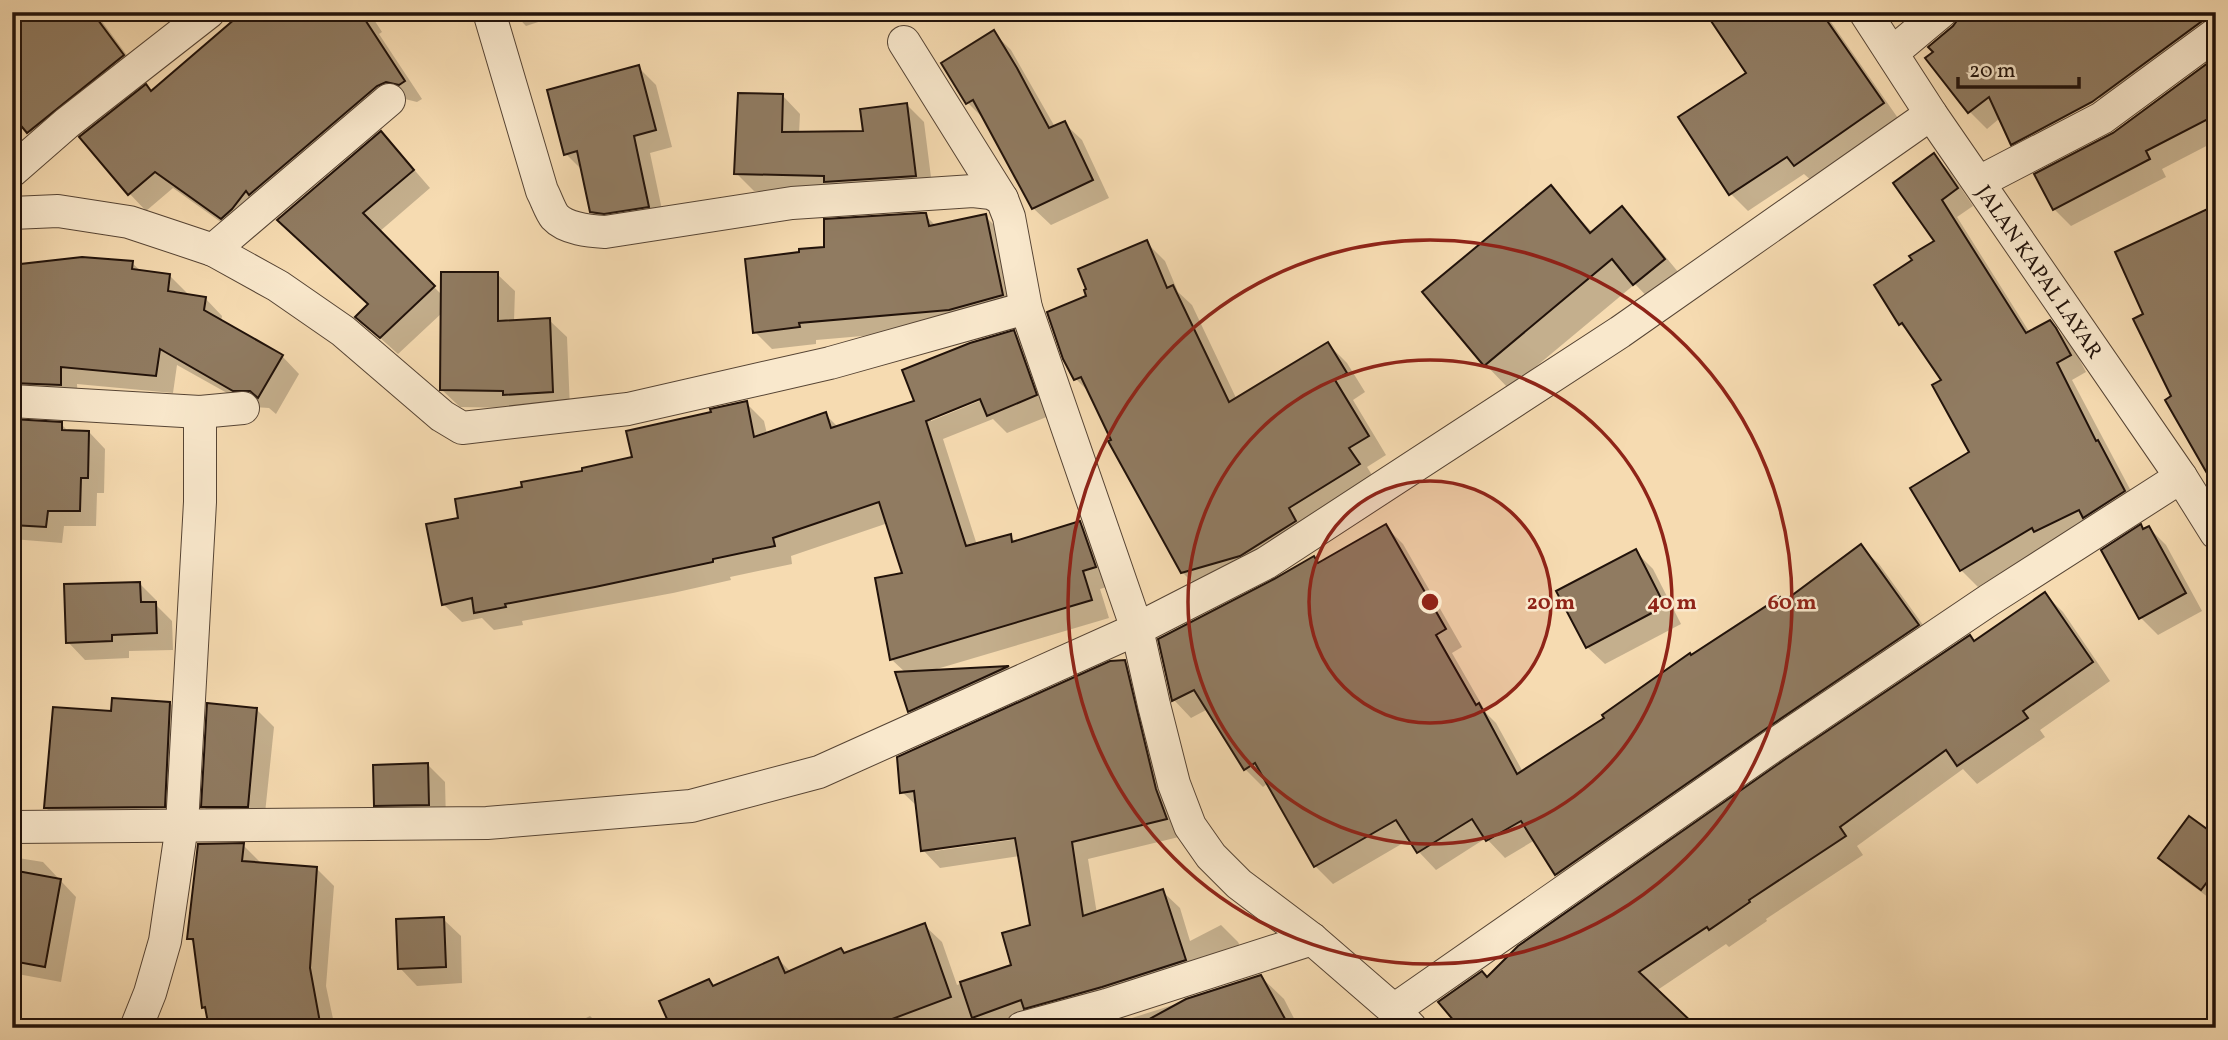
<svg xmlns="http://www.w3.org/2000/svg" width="2228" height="1040" font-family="Vollkorn,serif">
<rect width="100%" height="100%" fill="#f6dbb1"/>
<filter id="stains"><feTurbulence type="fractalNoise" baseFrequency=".00286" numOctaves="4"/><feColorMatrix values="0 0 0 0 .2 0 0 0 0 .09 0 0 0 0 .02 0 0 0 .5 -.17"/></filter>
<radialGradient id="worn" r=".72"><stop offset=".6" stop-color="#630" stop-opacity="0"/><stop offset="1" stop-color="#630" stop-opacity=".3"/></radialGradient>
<!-- shadow -->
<g fill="#0003" fill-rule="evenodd">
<path d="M12 12H95L140 73 46 149 12 112Z"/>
<path d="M236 12H369L382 32 379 34 422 99 417 102 405 99 395 103 239 235 173 188 146 211 129 193 152 92 231 25 227 20Z"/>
<path d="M513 12H569L526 26Z"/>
<path d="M1707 12H1824L1900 121 1813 182 1804 174 1748 211 1731 194 1681 117 1748 73Z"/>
<path d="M1903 12H1951L1923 34Z"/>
<path d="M2216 12V40L2029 161 2012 144 2000 118 1987 129 1970 112 1928 58ZM2099 97 2101 100 2017 144V140Z"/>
<path d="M993 32 1011 50 1055 127 1064 123 1082 140 1109 198 1051 225 1033 208 985 120 968 103Z"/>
<path d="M2216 59V141L2162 169 2166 177 2071 226 2054 209 2114 134Z"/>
<path d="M638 67 656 85 672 147 650 153 665 224 610 229 592 211 583 171 566 154Z"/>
<path d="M783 96 800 114 799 134 865 133 907 105 924 122 933 193 754 191 736 173Z"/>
<path d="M398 151 430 188 379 232 443 296 497 274 515 291 514 321 549 320 567 337 570 409 460 407 442 390 443 312 398 354 357 317 370 305 296 237Z"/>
<path d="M1934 156 1950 172 1973 206 1957 217 2030 333 2050 322 2073 347 2086 372 2072 380 2140 508 2049 544 1978 587 1961 570 1971 453 1944 381 1913 336 1900 324 1914 261 1936 241Z"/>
<path d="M1551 188 1593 233 1622 209 1646 233 1688 284 1658 308 1635 284 1509 389 1486 365 1425 292Z"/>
<path d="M925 215 937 227 985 216 1002 233 1019 313 968 327 816 340V344L772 349 755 332 826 249Z"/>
<path d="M1146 242 1165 261 1178 292 1192 305 1237 400 1328 344 1347 363 1365 392 1353 400 1386 455 1367 467 1377 483 1201 591 1182 572 1113 440 1091 394 1076 379 1088 297Z"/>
<path d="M132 263 142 272 170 276 187 293V296L205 298 222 316 221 322 282 356 299 374 276 414 269 408 252 407 177 365 173 393 77 384 78 402 31 400 13 382Z"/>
<path d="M1014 332 1032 351 1054 414 1007 433 993 419 943 439 977 545 1010 536 1016 542 1080 523 1098 542 1113 585 1100 589 1109 618 930 671 1008 668 1025 684 927 728 909 711 906 673 891 659 904 574 888 523 791 556 792 564 730 577 731 580 673 593 522 621 523 625 494 630 482 618 462 622 443 604 460 520 524 489 634 459 713 413 746 403 764 421 767 434 825 414 839 428 916 402ZM988 394 989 397 931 421V417Z"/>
<path d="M61 424 69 432H89L105 449 104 493H97L96 526H64L62 543 12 539V430Z"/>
<path d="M1385 526 1403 544 1462 647 1452 653 1487 714 1496 723 1523 772 1607 719 1691 657 1784 603 1861 547 1879 564 1936 643 1574 892 1556 874 1535 840 1505 858 1486 838 1436 870 1419 852 1410 839 1333 884 1315 866 1268 783 1263 787 1245 769 1208 709 1191 718 1174 700 1314 558 1320 564Z"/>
<path d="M2141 527 2144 530 2149 528 2166 545 2202 611 2158 635 2141 618Z"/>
<path d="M1635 551 1653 569 1681 624 1605 664 1587 647Z"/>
<path d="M139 583 157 601V606L172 621 173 650 129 651V658L85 660 68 642Z"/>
<path d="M2045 594 2063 612 2110 681 2040 730 2045 737 1977 784 1963 769 1857 846 1863 855 1766 919 1767 921 1729 947 1726 944 1656 991 1488 979Z"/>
<path d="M1125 662 1142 680 1183 836 1088 859 1097 914 1162 891 1180 908 1190 941 1221 925 1238 942 1248 962 1009 1028H673L709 981 715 987 778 959 791 972 924 925 942 942 957 985 1013 966 1032 926 1020 856 940 868 923 850 918 807 902 792ZM1024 835V838L935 851V847Z"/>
<path d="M170 703 187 721 181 824 63 825 46 808 112 713Z"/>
<path d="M257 710 274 727 264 823 221 824 203 806Z"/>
<path d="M428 765 445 782 446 822H393L375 805Z"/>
<path d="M2216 840V903L2178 875 2160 858Z"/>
<path d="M243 845 261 863 316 868 334 886 326 986 335 1028H211L208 1011 203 1007 196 945 189 938Z"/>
<path d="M12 857 43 862 76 897 61 982 12 973Z"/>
<path d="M443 919 461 936 462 983 417 986 400 968Z"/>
<path d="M1261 977 1284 999 1299 1028H1115L1113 1024Z"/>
<path d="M590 1016 602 1028H566Z"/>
<path d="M525 1018 535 1028H502Z"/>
</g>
<!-- building -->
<g fill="#907b61" stroke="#21120a" stroke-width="2">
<path d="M12 12H92L124 55 27 133 12 115Z"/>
<path d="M243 12H360L405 81 399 85 386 82 377 86 249 195 246 191 232 209 221 219 155 172 128 195 79 137 146 84 151 91Z"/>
<path d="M1705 12H1821L1884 103 1794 166 1787 157 1729 195 1678 117 1746 73Z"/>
<path d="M1959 12H2216V16L2205 19 2092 102 2011 145 1989 97 1968 113 1925 58 1933 52 1928 47 1953 26 1958 19Z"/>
<path d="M994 30 1017 68 1049 128 1065 121 1093 180 1032 209 973 100 966 104 941 63Z"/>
<path d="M2216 57V115L2146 151 2150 159 2053 210 2034 174 2113 133Z"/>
<path d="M639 65 656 130 634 136 649 207 604 214 590 212 577 151 564 155 547 90Z"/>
<path d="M738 93 783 94 782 132 863 131 860 109 907 103 916 176 824 182V176L734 174Z"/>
<path d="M381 131 414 170 363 213 435 286 380 338 355 317 368 304 277 220Z"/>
<path d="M1934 153 1958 188 1942 200 2026 333 2050 320 2056 328 2071 355 2057 363 2096 441 2098 440 2125 491 2083 518 2079 510 2034 532 2032 528 1960 571 1910 488 1969 452 1932 385 1941 380 1902 323 1899 325 1874 285 1912 260 1909 256 1934 241 1893 183Z"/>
<path d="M1551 185 1590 233 1622 206 1665 259 1633 285 1612 259 1484 366 1422 292Z"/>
<path d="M2216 205V489L2165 400 2171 396 2133 319 2143 314 2115 252Z"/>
<path d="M921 213H926L929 226 986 214 1003 295 949 310 799 323 800 327 753 333 745 259 799 252V249L824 247V219Z"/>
<path d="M1147 240 1167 288 1173 285 1229 402 1328 342 1347 373 1335 380 1369 436 1349 448 1360 464 1289 508 1296 521 1240 556 1181 573 1108 441 1111 440 1081 377 1074 380 1063 359 1047 312 1086 296 1084 290 1086 289 1078 269Z"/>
<path d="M82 257 133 261 132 269 170 274 168 291 206 297 204 310 283 355 258 398 250 391H233L160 349 156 376 61 367V385L12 383V265Z"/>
<path d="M441 272H498V321L550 318 553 392 503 395V391L440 390Z"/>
<path d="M1014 330 1037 395 987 416 980 399 926 421 966 546 1011 534 1012 542 1080 521 1096 567 1083 571 1092 600 890 660 875 578 902 573 879 502 773 538 775 546 713 559V562L595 587 505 604 506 607 474 613 472 598 442 605 426 524 458 518 455 499 522 487 521 482 582 471V468L632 457 626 431 711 412 710 409 747 401 754 437 826 412 831 428 914 401 902 370 970 343Z"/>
<path d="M12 419 62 422V430L89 431 88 478H81L80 511H48L46 527 12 525Z"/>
<path d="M1386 524 1446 629 1436 635 1476 705 1479 703 1517 774 1604 718 1602 715 1690 653 1691 655 1780 597 1783 602 1861 544 1919 625 1767 728 1555 875 1521 821 1486 841 1472 819 1417 853 1396 820 1314 867 1255 763 1244 770 1194 690 1172 701 1158 639 1274 579 1314 556 1318 563Z"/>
<path d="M2141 524 2143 529 2149 526 2186 593 2139 619 2101 550Z"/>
<path d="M1636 549 1665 606 1586 648 1556 591Z"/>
<path d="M140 582 141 602H156L157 633 112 635V641L66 643 64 584Z"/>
<path d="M2045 592 2093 662 2023 711 2028 718 1957 766 1946 750 1840 827 1846 836 1749 900 1750 902 1709 930 1707 927 1639 972 1698 1028H1460L1438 1002 1482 971 1487 977 1518 946 1787 758 1970 635 1974 641Z"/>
<path d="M1125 660 1156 789 1167 819 1072 842 1083 916 1163 889 1186 960 1102 987 1024 1009 1021 1000 972 1018 960 982 1011 965 1002 933 1030 925 1015 838 921 851 914 791 900 793 897 757 1110 661Z"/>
<path d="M1009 666 908 712 895 672Z"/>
<path d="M112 698 170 702 165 807 44 808 53 707 111 711Z"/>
<path d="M207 703 257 708 248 807H201Z"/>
<path d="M428 763 429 805 374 806 373 765Z"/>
<path d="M2189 816 2211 832 2216 840V870L2201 890 2158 858Z"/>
<path d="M244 843 242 861 317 867 310 968 321 1028H209L205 1007 202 1008 193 939H187L198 844Z"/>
<path d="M12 870 61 879 45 967 12 961Z"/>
<path d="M444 917 446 967 398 969 396 919Z"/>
<path d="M925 923 951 997 868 1028H671L659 1001 709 979 713 986 778 957 785 973 841 948 844 953Z"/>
<path d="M1261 975 1290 1028H1133L1186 999Z"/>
</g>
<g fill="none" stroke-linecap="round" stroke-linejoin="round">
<!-- minor casing -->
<g stroke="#564434" stroke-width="34">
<g id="minor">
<path d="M489 12 542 191C546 198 550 211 555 217 566 229 590 231 605 232L792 203 973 191 991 193 1002 199 1009 217 1026 308 1137 629 1154 705 1174 784 1190 826 1211 856 1239 884 1312 939 1394 1010 1411 1028"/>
<path id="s1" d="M1865 12 1931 114 2181 477 2216 533"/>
<path d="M904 42 1002 199"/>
<path d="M1892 53 1941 12"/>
<path d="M12 171 67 123 209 12"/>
<path d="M1979 182 2102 118 2216 34"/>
<path d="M12 213 58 211 129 222 213 250 278 286 343 331 442 416 462 428 628 409 830 363 1026 308"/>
<path d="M213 250 389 100"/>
<path d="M12 401 200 412 243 408"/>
<path d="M12 827 487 823 691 806 819 772 1137 629 1266 563 1620 332 1931 114"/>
<path d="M1394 1010 1777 743 1989 600 2181 477"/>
<path d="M136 1028 150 993 165 941 182 825 200 502V412"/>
<path d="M1022 1028 1107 1005 1312 939"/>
</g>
</g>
<!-- minor -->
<use href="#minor" stroke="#f9e8cc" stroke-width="32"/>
</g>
<!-- distance rings -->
<circle cx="1430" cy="602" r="121" fill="#8f2418" fill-opacity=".12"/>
<g fill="none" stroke="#8f2418" stroke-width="3.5">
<circle cx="1430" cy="602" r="121"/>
<circle cx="1430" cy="602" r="242"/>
<circle cx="1430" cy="602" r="362"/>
</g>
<g text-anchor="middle" stroke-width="5" stroke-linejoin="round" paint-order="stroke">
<!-- street labels -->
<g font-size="21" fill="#21120a" stroke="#f9e8cc">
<text dy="7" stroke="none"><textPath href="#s1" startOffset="313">JALAN KAPAL LAYAR</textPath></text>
</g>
</g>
<circle cx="1430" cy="602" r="10" fill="#8f2418" stroke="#f9e8cc" stroke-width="3.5"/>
<g font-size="21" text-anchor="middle" font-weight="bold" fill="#8f2418" stroke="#f9e8cc" stroke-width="5" stroke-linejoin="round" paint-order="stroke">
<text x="1551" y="609">20 m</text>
<text x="1672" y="609">40 m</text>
<text x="1792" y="609">60 m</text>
</g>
<!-- margin -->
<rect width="2228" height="1040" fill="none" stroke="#f6dbb1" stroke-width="42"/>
<rect x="14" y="14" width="2200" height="1012" fill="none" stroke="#21120a" stroke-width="3.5"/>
<rect x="21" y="21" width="2186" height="998" fill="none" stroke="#21120a" stroke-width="2"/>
<!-- scale -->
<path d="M1958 77v10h121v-10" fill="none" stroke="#21120a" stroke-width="3.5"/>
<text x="1969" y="77" font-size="21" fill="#21120a" stroke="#f9e8cc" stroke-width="5" paint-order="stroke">20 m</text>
<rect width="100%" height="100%" filter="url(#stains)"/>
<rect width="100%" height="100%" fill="url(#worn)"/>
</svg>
